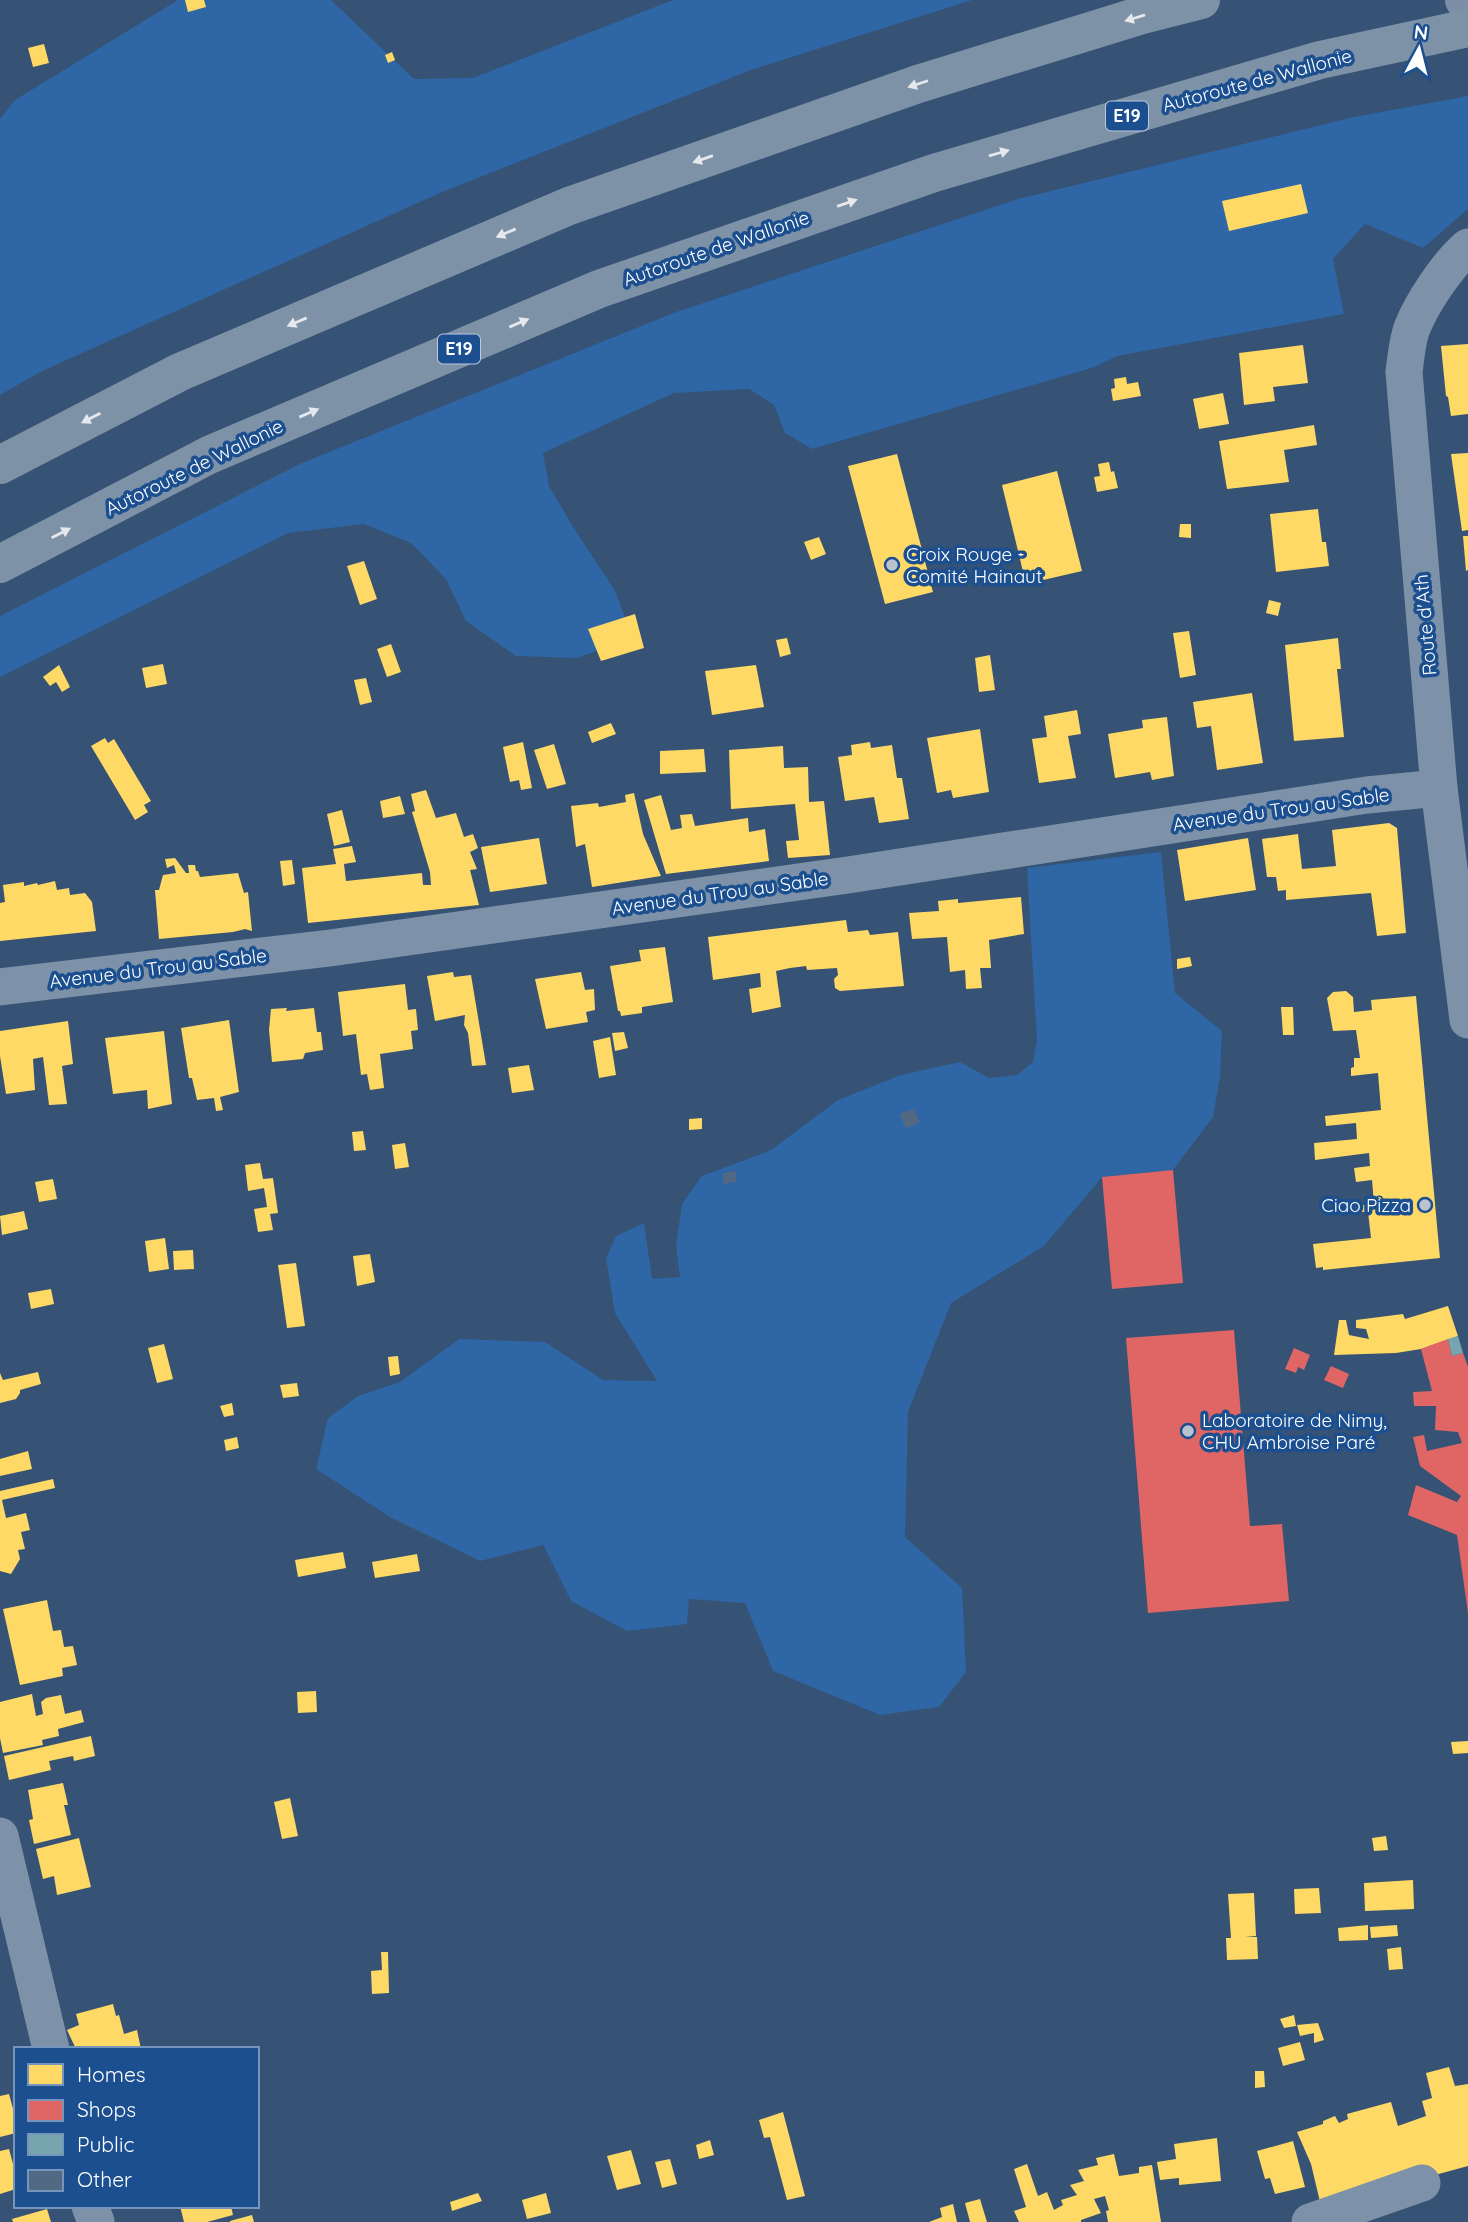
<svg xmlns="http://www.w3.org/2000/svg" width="1468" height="2222" font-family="Quicksand,sans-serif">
<rect width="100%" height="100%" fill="#365274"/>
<!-- green -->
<g fill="#2f66a5">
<path d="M178 0H331L414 79 473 78 673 0H972L751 70 440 193 42 371 0 395V119L15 100Z"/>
<path d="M1468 96V209L1423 248 1365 224 1333 259 1344 314 1117 356 1095 367 812 449 785 433 774 405 749 389 674 393 543 453 549 486 575 530 614 589 625 617 613 645 577 658 516 656 466 621 446 579 411 543 364 524 288 533 0 677V616L302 463 676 312 1018 199 1354 117Z"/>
<path d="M1161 852 1175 993 1222 1031 1220 1076 1213 1117 1173 1170 1102 1177 1044 1246 951 1303 908 1412 905 1537 962 1588 966 1672 939 1707 880 1715 773 1671 745 1603 689 1599 687 1624 627 1631 571 1601 543 1545 480 1561 390 1517 316 1469 328 1418 358 1396 400 1382 459 1339 545 1342 603 1380 657 1381 615 1313 606 1258 616 1236 644 1223 652 1279 680 1277 676 1246 682 1204 702 1176 771 1150 838 1100 901 1075 960 1062 989 1078 1017 1075 1033 1062 1037 1041 1027 868Z"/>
</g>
<!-- homes -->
<g fill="#ffd966">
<path d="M185 0H204L206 7 188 12Z"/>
<path d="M44 44 49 63 33 67 28 48Z"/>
<path d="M392 52 395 60 388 63 385 55Z"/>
<path d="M1301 184 1308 213 1229 231 1222 201Z"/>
<path d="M1468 344V414L1451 416 1448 397 1446 396 1441 346Z"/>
<path d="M1303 345 1308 383 1273 387 1275 401 1244 405 1239 353Z"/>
<path d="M1126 377 1127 384 1138 382 1141 396 1113 401 1111 389 1115 388 1114 379Z"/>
<path d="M1223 393 1229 424 1199 429 1193 399Z"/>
<path d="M1314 425 1317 445 1284 450 1289 482 1227 489 1219 441Z"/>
<path d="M1468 453V530L1462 531 1451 454Z"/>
<path d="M897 454 933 592 885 604 848 466Z"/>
<path d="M1109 462 1111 472 1114 471 1118 488 1097 492 1094 477 1100 476 1098 464Z"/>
<path d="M1057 471 1082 571 1026 584 1002 485Z"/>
<path d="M1318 509 1322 542H1326L1329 566 1276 572 1270 514Z"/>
<path d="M1180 524H1191V538L1179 537Z"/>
<path d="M1463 536H1468V570L1466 571Z"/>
<path d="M819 537 826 554 811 560 804 542Z"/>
<path d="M364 561 377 599 360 605 347 566Z"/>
<path d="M1269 600 1281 603 1278 616 1266 613Z"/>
<path d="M635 614 644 648 601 661 588 629Z"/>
<path d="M1189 631 1196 675 1180 678 1173 633Z"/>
<path d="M787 638 791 654 780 657 776 640Z"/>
<path d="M1338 638 1341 669H1337L1344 737 1294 741 1285 645Z"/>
<path d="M391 644 401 672 387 677 377 649Z"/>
<path d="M990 655 995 690 979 692 975 658Z"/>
<path d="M163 664 167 684 146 688 142 668Z"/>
<path d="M59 665 70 687 62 692 56 682 50 686 43 677Z"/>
<path d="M756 665 764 707 712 715 705 671Z"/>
<path d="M366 678 372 702 360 705 354 680Z"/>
<path d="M1252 693 1263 763 1217 770 1211 726 1197 728 1193 702Z"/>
<path d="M1077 710 1081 734 1068 736 1076 778 1039 783 1032 739 1047 737 1044 716Z"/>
<path d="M1167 717 1174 776 1152 780 1150 772 1115 778 1108 734 1143 728 1142 720Z"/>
<path d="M611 723 616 734 592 743 588 732Z"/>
<path d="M980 729 989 792 953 798 951 790 937 793 927 738Z"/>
<path d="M105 738 108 743 114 739 151 801 144 805 148 812 135 820 91 746Z"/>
<path d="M523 742 532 788 521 790 519 780 510 782 503 747Z"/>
<path d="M870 742 871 748 892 745 897 778H902L909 819 879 823 874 797 845 801 838 757 852 755 851 745Z"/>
<path d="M554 744 566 784 547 789 534 750Z"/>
<path d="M783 746 784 768 808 767 809 802 824 801 830 855 788 858 786 841 799 840 795 804 731 809 729 750Z"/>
<path d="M704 749 706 772 660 774V751Z"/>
<path d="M426 790 436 818 456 813 464 837 473 834 478 848 470 852 477 869 470 870 479 905 308 923 302 868 336 864 333 849 352 846 356 862 344 864 346 881 422 873 423 885H431L430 872 412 812 415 811 411 794Z"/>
<path d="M634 793 643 834 661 876 592 887 585 844 576 847 571 806 598 803 599 807 626 802 625 795Z"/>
<path d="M661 795 671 830 682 828 680 815 692 814 695 826 748 818 749 832 765 829 769 861 666 874 644 800Z"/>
<path d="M400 796 405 814 383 818 380 801Z"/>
<path d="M342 810 350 842 334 846 327 814Z"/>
<path d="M1389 823 1397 828 1406 933 1377 936 1371 893 1286 900V890L1278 891 1276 877H1267L1262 839 1298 834 1302 869 1336 866 1332 830Z"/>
<path d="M539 838 547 884 490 892 481 847Z"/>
<path d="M1248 838 1256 890 1185 901 1177 850Z"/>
<path d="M175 858 186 873H189L188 865H195L196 871H198L200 877 238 873 244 893 248 892 252 931 245 929 233 932 159 939 155 890H159L163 875 176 873 174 865 167 868 165 859Z"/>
<path d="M292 860 295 884 283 886 280 861Z"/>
<path d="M55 881 57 890 69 888 70 895 85 893 92 902 96 931 0 941V903L5 902 3 885 24 882V886L37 883 38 885Z"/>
<path d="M1021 897 1024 934 989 940 991 968H980L982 988 966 989 965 970 950 972 947 937 912 939 909 913 939 911 938 901 958 899V903Z"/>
<path d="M846 920 848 932 868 930 870 935 898 932 904 986 840 991 835 988 834 979 838 975 837 968 807 970 806 966 790 968 776 971 781 1007 752 1013 749 989 761 987 760 973 713 980 708 937Z"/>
<path d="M665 947 673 1002 642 1007V1013L621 1016 620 1011H618L610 966 641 961 639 950Z"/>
<path d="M1190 957 1192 966 1177 969V959Z"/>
<path d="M453 972 454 977 471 975 486 1065 472 1066 468 1033 464 1025 465 1015 435 1021 427 976Z"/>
<path d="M581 972 585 990 594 989 595 1010 586 1012 588 1022 546 1029 535 979Z"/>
<path d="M405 984 408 1010 416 1009 418 1030 411 1031 413 1049 380 1054 384 1088 370 1090 367 1074 361 1075 356 1034 343 1036 338 992Z"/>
<path d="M1346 991 1353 997 1354 1012 1372 1010 1371 1000 1416 996 1440 1258 1323 1270V1267L1316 1268 1313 1244 1371 1238 1368 1212H1354L1355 1206 1374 1204 1372 1180 1356 1182 1354 1168 1370 1166 1369 1153 1315 1160 1314 1143 1357 1139 1356 1123 1326 1126 1325 1116 1381 1110 1378 1073 1351 1076V1068L1354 1067V1058H1360L1356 1030 1333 1031 1327 998 1333 992Z"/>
<path d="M1281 1007H1293L1294 1035H1283Z"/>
<path d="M287 1008 286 1011 314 1008 317 1032H321L323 1050 305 1053 303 1059 272 1062 269 1030 271 1009Z"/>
<path d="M229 1020 239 1092 220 1097 223 1110 216 1111 214 1098 197 1100 192 1078H189L181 1028Z"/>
<path d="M68 1021 73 1064 62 1066 67 1104 49 1105 43 1057 33 1059 35 1090 6 1094 0 1056V1031Z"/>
<path d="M164 1031 172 1104 148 1109 147 1090 113 1094 105 1038Z"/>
<path d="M624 1032 628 1048 615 1051 612 1033Z"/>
<path d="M610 1037 616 1075 599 1078 593 1041Z"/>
<path d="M529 1065 534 1090 512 1093 508 1068Z"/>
<path d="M702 1118V1129L689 1130V1119Z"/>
<path d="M363 1131 366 1150 354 1151 352 1132Z"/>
<path d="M405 1143 409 1167 395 1169 392 1145Z"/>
<path d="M260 1163 263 1179 273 1178 278 1213 270 1214 273 1230 258 1232 254 1209 267 1207 264 1188 248 1191 245 1165Z"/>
<path d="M53 1179 57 1199 39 1202 35 1182Z"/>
<path d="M24 1211 28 1229 2 1235 0 1216Z"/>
<path d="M165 1238 169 1269 149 1272 145 1241Z"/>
<path d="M193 1250 194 1269 174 1270 173 1251Z"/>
<path d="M370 1254 375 1282 357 1286 353 1256Z"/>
<path d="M296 1263 305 1326 287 1328 278 1265Z"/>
<path d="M51 1289 54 1304 31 1309 28 1293Z"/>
<path d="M1448 1306 1458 1336 1421 1349 1396 1353 1334 1355 1339 1320H1346L1349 1335 1369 1339 1366 1329 1356 1328V1320L1403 1314 1405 1319Z"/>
<path d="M164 1344 173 1379 157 1383 148 1348Z"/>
<path d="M398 1356 400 1374 390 1376 388 1357Z"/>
<path d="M38 1372 41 1384 20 1390V1393L16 1399 0 1403V1373L3 1380Z"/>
<path d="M297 1383 299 1396 283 1398 280 1385Z"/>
<path d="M232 1403 234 1415 224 1417 220 1406Z"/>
<path d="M237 1437 239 1448 226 1451 224 1440Z"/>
<path d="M28 1451 32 1469 0 1476V1459Z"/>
<path d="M53 1479 55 1488 2 1500 6 1518 26 1513 30 1530 21 1532 25 1549 18 1550 20 1559 11 1574 0 1571V1491Z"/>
<path d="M343 1552 346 1568 298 1577 295 1560Z"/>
<path d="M417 1554 420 1571 375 1578 372 1562Z"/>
<path d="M47 1600 53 1631 61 1630 64 1647 73 1646 77 1665 62 1668 63 1676 20 1685 3 1609Z"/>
<path d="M316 1691 317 1712 298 1713 297 1692Z"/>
<path d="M32 1694 36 1716 43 1714 41 1702 46 1698 61 1695 65 1714 81 1710 84 1722 58 1729 59 1736 42 1740 43 1745 3 1753 0 1738V1702Z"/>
<path d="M91 1736 95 1756 74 1761 73 1756 49 1761 51 1770 9 1780 4 1756Z"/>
<path d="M1468 1741V1753L1453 1754 1451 1742Z"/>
<path d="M63 1783 68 1805H64L71 1835 34 1844 29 1820 33 1819 28 1790Z"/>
<path d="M290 1798 298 1836 282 1839 274 1802Z"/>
<path d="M1386 1836 1388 1850 1374 1851 1372 1838Z"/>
<path d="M79 1838 91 1887 57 1895 54 1876 43 1879 36 1849Z"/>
<path d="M1413 1880 1414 1909 1365 1911 1364 1883Z"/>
<path d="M1319 1888 1321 1913 1295 1914 1294 1889Z"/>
<path d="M1254 1893 1256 1936 1245 1937H1257L1258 1959 1227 1960 1226 1938H1231L1228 1894Z"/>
<path d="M1368 1925V1940L1339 1941 1338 1928Z"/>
<path d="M1397 1925 1398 1936 1371 1938 1370 1927Z"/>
<path d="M1401 1947 1403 1969 1389 1970 1387 1949Z"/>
<path d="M381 1952H388L389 1993 372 1994 371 1971 382 1970Z"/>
<path d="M113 2004 116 2016 119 2015 124 2034 137 2030 141 2049H76L67 2030 79 2025 76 2014Z"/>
<path d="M1294 2015 1296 2026 1284 2028 1280 2019Z"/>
<path d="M1318 2023 1324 2040 1314 2043V2033L1300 2036 1297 2025Z"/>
<path d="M1300 2042 1305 2060 1283 2066 1278 2048Z"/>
<path d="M1449 2067 1455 2086 1468 2084V2166L1321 2206 1311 2164 1297 2132 1323 2124V2121L1335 2116 1339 2123 1348 2119 1347 2114 1391 2102 1398 2126 1426 2116 1422 2101 1432 2098 1426 2073Z"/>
<path d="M1255 2071H1264L1265 2087 1255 2088Z"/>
<path d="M9 2094 15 2116 16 2133 0 2137V2096Z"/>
<path d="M783 2112 805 2196 787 2200 770 2137 764 2138 759 2120Z"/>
<path d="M1217 2138 1221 2181 1179 2185V2178L1160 2180 1157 2162 1176 2159 1174 2144Z"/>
<path d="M710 2140 714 2155 699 2159 696 2145Z"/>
<path d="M1293 2141 1305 2187 1275 2194 1270 2178 1265 2179 1257 2151Z"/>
<path d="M9 2149 16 2175V2189L0 2194V2151Z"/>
<path d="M631 2150 641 2184 617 2190 607 2156Z"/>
<path d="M1114 2154 1119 2176 1139 2173V2167L1152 2165 1161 2222H1108L1106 2211 1109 2210 1105 2196 1094 2199 1101 2213 1081 2220V2222H1019L1014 2211 1026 2207 1014 2169 1027 2164 1038 2196 1047 2192 1054 2210 1063 2205 1061 2200 1077 2195 1070 2185 1084 2181 1078 2170 1098 2165 1096 2158Z"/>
<path d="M670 2159 677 2184 662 2188 655 2162Z"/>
<path d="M478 2193 482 2201 452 2211 450 2202Z"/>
<path d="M546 2193 551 2213 527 2219 522 2200Z"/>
<path d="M980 2199 987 2222H970L965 2203Z"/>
<path d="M953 2204 957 2222H929L942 2217 940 2208Z"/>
<path d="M180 2206H231L233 2215 207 2222H184Z"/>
<path d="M47 2209 51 2222H13L12 2219Z"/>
<path d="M252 2215 254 2222H230V2221Z"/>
</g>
<!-- shops -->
<g fill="#e06666">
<path d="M1173 1170 1183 1283 1112 1289 1102 1177Z"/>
<path d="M1234 1330 1250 1526 1282 1524 1289 1601 1148 1613 1126 1338Z"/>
<path d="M1448 1339 1452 1356 1463 1353 1468 1367V1613L1457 1535 1408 1515 1416 1485 1457 1502 1461 1496 1420 1466 1413 1437 1424 1435 1427 1451 1462 1443 1458 1432 1435 1430 1436 1406H1414L1413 1392 1432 1391 1421 1349Z"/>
<path d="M1294 1348 1310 1355 1304 1370 1298 1367 1296 1373 1285 1369Z"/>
<path d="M1331 1366 1349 1374 1343 1388 1324 1380Z"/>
</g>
<!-- public -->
<path fill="#76a5af" d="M1458 1336 1463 1353 1452 1356 1448 1339Z"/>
<!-- building -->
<g fill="#526984">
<path d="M914 1109 920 1123 906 1128 899 1114Z"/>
<path d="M736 1171V1182L723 1184V1173Z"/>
</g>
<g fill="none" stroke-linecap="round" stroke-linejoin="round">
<!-- minor -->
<g stroke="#7d92a8" stroke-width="37">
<path d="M1468 247C1447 265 1422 303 1412 328 1407 341 1406 358 1404 372L1439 788 1468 1020"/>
<path d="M0 987 330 948 848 875 1367 795 1439 788"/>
<path d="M0 1836 51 2049"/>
<path d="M90 2206 96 2222"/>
<path d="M1310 2222 1422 2183"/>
</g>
<!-- primary -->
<path stroke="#7d8ea7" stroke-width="38" d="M1464 0 1468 6"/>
<!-- motorway -->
<g stroke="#7e92a7" stroke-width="38">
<path d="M0 465 180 372 569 206 918 84 1142 15 1201 0"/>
<path d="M0 564 209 455 599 289 934 173 1320 60 1468 28"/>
</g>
</g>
<!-- one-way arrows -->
<defs><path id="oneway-solid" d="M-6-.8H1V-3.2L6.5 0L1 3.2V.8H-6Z" transform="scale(1.75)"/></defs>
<g fill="#e5e9ed">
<use href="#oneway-solid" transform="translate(1135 18) rotate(163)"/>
<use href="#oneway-solid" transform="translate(918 84) rotate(162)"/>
<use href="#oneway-solid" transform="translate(999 153) rotate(-16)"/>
<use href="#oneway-solid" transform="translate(703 159) rotate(161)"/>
<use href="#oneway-solid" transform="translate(847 203) rotate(-19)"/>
<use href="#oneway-solid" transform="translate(506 233) rotate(157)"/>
<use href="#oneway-solid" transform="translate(297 322) rotate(157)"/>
<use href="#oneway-solid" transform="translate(519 323) rotate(-23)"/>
<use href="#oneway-solid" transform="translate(309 413) rotate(-23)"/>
<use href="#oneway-solid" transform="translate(91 418) rotate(153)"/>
<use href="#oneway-solid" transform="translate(61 533) rotate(-27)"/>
</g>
<!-- markers -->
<g fill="#b9c2ce" stroke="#1b4f8f" stroke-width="2.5">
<circle cx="892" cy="565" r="7"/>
<circle cx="1425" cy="1205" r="7"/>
<circle cx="1188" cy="1431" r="7"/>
</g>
<g text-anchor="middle" stroke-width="7" stroke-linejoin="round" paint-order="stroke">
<!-- shield labels -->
<g fill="#1b4f8f" stroke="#bbcadd" stroke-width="2">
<rect x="1106" y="101.5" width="42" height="29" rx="5"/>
<rect x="438" y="334.5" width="42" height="29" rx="5"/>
</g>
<g font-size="18" font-weight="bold" fill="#fff">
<text x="1127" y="122">E19</text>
<text x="459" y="355">E19</text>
</g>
<!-- street labels -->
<g font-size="19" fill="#fff" stroke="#1b4f8f">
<text transform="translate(1257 80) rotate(-15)" y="7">Autoroute de Wallonie</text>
<text transform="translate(716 248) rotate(-19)" y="7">Autoroute de Wallonie</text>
<text transform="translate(194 467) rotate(-26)" y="7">Autoroute de Wallonie</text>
<text transform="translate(1425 625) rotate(-95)" y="7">Route d'Ath</text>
<text transform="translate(1281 809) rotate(-8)" y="7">Avenue du Trou au Sable</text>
<text transform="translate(720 893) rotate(-8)" y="7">Avenue du Trou au Sable</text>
<text transform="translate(158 968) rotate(-7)" y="7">Avenue du Trou au Sable</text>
</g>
<!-- poi labels -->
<g font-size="19" fill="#fff" stroke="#1b4f8f" text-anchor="start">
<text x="906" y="561">Croix Rouge -<tspan x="906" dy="22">Comité Hainaut</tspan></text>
<text x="1411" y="1212" text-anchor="end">Ciao Pizza</text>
<text x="1202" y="1427">Laboratoire de Nimy,<tspan x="1202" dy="22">CHU Ambroise Paré</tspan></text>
</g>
</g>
<!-- legend -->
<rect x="14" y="2047" width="245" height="161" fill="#1b4f8f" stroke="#7695bc" stroke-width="2"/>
<rect x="28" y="2064" width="35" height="21" fill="#ffd966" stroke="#7695bc" stroke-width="2"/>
<text x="77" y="2082" font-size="21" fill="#ffffff">Homes</text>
<rect x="28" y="2100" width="35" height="21" fill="#e06666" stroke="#7695bc" stroke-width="2"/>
<text x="77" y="2117" font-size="21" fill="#ffffff">Shops</text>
<rect x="28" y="2134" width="35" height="21" fill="#76a5af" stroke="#7695bc" stroke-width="2"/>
<text x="77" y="2152" font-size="21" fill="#ffffff">Public</text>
<rect x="28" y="2170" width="35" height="21" fill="#526984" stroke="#7695bc" stroke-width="2"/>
<text x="77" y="2187" font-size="21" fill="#ffffff">Other</text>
<!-- north arrow -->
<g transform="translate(1419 49) rotate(7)" stroke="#1b4f8f" stroke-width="5" paint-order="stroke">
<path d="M0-5L12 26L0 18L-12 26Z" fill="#ffffff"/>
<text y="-10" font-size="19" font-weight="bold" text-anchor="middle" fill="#ffffff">N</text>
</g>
</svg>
